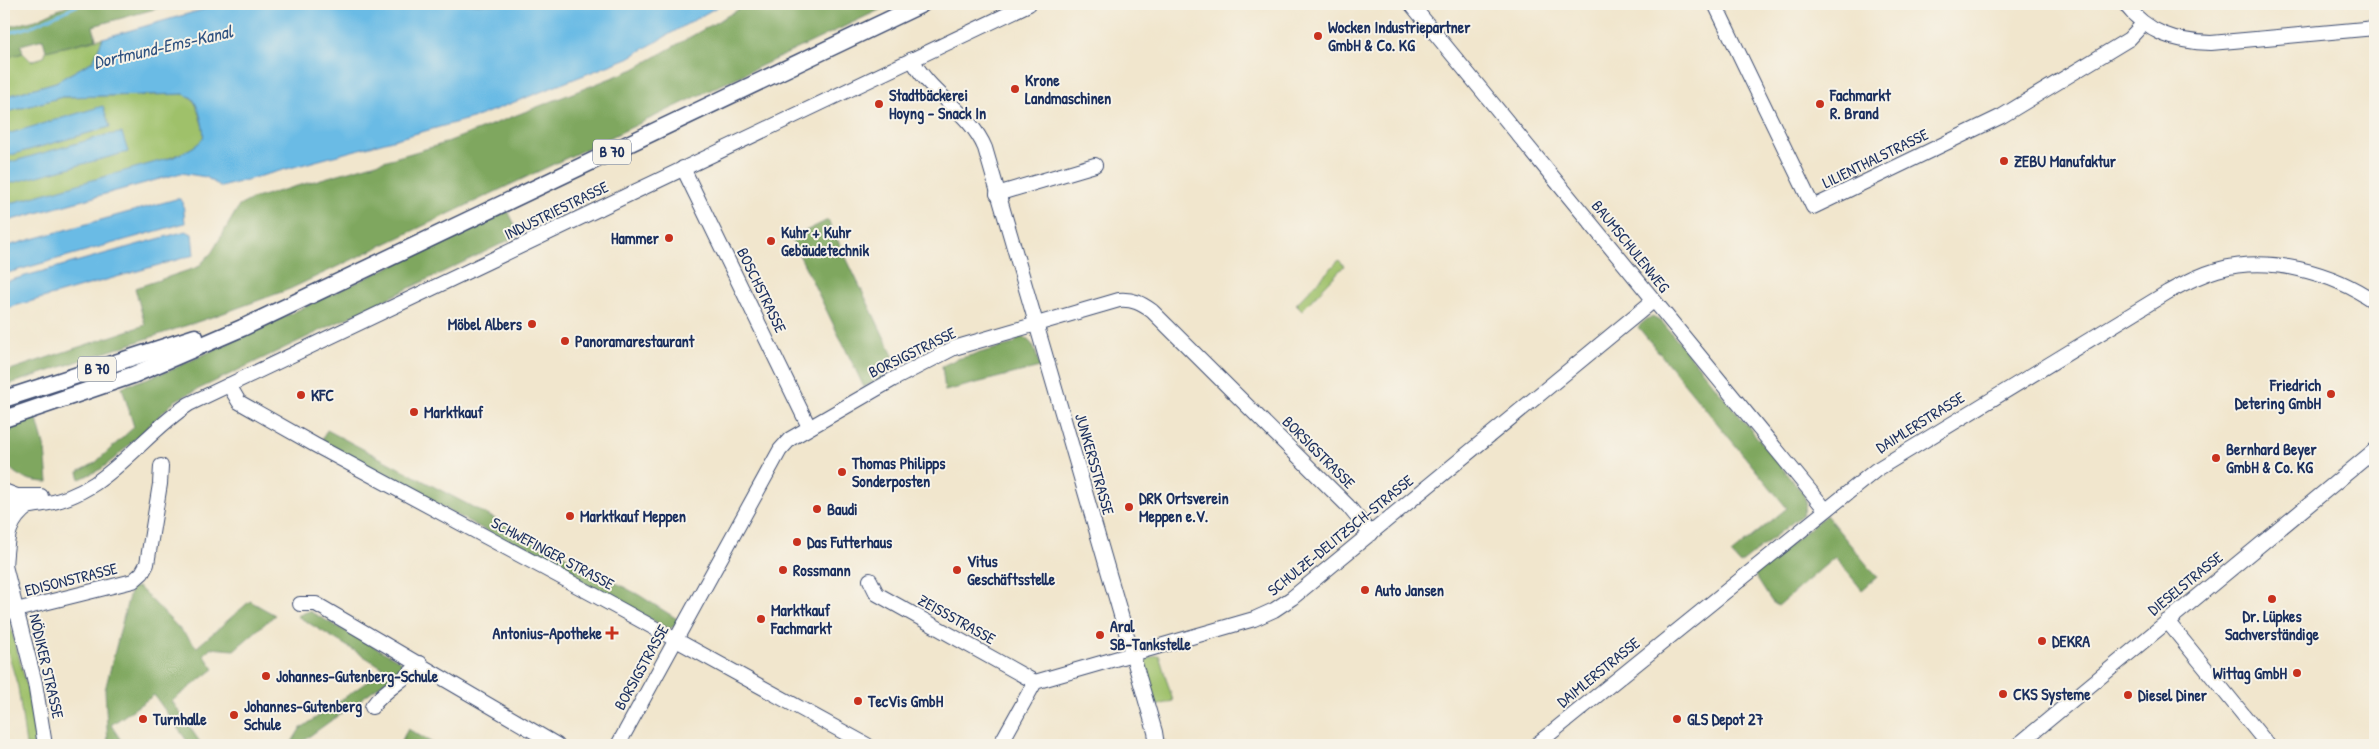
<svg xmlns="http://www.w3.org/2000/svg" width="2379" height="749" font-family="'Patrick Hand',sans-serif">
<rect width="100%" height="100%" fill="#f7f3e8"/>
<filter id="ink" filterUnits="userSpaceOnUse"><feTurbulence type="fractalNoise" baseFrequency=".02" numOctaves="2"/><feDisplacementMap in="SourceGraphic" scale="10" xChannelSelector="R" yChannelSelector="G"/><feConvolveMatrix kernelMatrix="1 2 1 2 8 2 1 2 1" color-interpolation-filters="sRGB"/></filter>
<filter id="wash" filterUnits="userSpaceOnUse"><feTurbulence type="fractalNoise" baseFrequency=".0096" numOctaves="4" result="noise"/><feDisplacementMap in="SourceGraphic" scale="20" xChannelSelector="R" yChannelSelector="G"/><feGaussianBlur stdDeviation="1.12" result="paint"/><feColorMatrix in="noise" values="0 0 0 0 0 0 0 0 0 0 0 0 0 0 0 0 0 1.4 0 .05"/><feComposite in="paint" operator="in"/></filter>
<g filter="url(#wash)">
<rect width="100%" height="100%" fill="#f1e6cd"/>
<!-- green -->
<g fill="#9fc16a" stroke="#5d7864">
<path d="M103 38 93 61 56 82 4 97V58L23 53 31 61 44 57 46 51Z"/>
<path d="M184 94C196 99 197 107 200 118 202 125 206 133 202 140 185 162 38 196 4 205V113L62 97Z"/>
<path d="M1339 260 1344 266 1302 310 1296 304Z"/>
<path d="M9 621 27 687 36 745H26L18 687 4 639V622Z"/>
<path d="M1159 655 1173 701 1156 706 1143 666C1146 658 1151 657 1159 655Z"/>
</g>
<!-- forest -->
<g fill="#7fa75e" stroke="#4d6b5e">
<path d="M70 4H173L93 26 96 39 46 51 43 39 21 45 23 53 4 58V28L36 20Z"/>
<path d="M748 4H892L290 289 218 315 4 386V372L145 325 135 288 198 267 212 252 239 206 252 199 439 145 481 129 634 69Z"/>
<path d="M508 211 520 235 176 400 115 458 101 469 80 479 78 472 95 463 134 427 122 387 171 370Z"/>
<path d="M828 220 899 368 864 387 791 238Z"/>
<path d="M1652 317 1662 322 1803 493C1806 501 1807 506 1803 514L1740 564 1731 554 1787 508 1638 327 1647 319Z"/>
<path d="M1020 337C1035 339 1036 355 1040 367L945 391 942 366 957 359 1013 344Z"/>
<path d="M36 416 45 449 48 482C30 482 8 476 4 455 2 447 4 436 4 427Z"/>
<path d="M327 430 639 595 682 622 669 629 321 442Z"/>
<path d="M1826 515 1877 577 1862 590 1835 557 1778 606 1772 602 1754 574Z"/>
<path d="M139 587 197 647 250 601 275 615 234 650 210 648 204 655 214 669 172 701 202 745H190L154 695 111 725 124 745H108L105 690 131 588Z"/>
<path d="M309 611 402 662 404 668 300 743 303 745H290L300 729 385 669 297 616Z"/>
<path d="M408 729 436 745H399Z"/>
</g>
<!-- water -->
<g fill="#6abbe5" stroke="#4275a2">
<path d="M223 4H722L628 58 476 117 221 187 206 177 181 173 4 222V205L174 157C182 152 198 147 203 138 206 131 197 102 192 98 191 97 185 95 184 94L62 97 4 113V97L56 82 93 61 103 38Z"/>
<path d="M103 106 110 127 4 157V135Z"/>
<path d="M122 133 128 152 4 185V164L106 135Z"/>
<path d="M176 199H180L183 202 185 223 4 274V247Z"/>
<path d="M186 231 192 234 194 255 4 309V282Z"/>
</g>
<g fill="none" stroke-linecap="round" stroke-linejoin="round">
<!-- stream -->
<path stroke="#6abbe5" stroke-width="3" d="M4 34 30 27 81 4"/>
</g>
</g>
<g filter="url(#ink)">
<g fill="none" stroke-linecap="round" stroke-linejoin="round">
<!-- minor casing -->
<g stroke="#3b4a6f" stroke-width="16">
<g id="minor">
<path d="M1411 4 1825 509"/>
<path d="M1715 4 1813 207 2002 116 2129 39 2143 24"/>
<path d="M2125 4C2147 33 2176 42 2211 43L2375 28"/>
<path d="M912 59C930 94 970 112 985 148L1155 732 1157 745"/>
<path d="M683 168 809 427"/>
<path d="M997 194 1095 165"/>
<path d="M229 385 239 402 315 445 598 597 867 745"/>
<path d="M4 491 17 496H41"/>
<path d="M4 505C15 509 26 507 38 505 107 496 136 439 189 404L1029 4"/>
<path d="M4 562 35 683 45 745"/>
<path d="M5 567C7 541 6 522 29 506"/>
<path d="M870 580 877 594 1035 682"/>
<path d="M300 604H316L557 745"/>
<path d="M4 613 133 581 142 573 147 564 160 484 161 466"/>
<path d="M2167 621 2268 745"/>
<path d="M372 707C384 689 406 680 420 663"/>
<path d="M618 745 780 450 790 439 892 380 954 348 1119 300C1133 299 1141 303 1152 311L1348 506 1371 534"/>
<path d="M1000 745 1035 682 1254 619 1274 610 1292 598 1653 301"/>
<path d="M1536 745 1876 470 2168 292C2184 283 2200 275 2217 270 2269 255 2332 272 2375 302"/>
<path d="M2018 745 2375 450"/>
</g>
</g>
<!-- major casing -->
<g stroke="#3b4a6f" stroke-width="19">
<g id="major">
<path d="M4 399 195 337"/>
<path d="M4 419 133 375 242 328 922 4"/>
</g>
</g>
<!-- minor -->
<use href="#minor" stroke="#fff" stroke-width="14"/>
<!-- major -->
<use href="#major" stroke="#fff" stroke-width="16"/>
</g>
</g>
<!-- markers -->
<g fill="#c8321e" stroke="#f7f3e8" stroke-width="2">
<circle cx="1318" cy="36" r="5"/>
<circle cx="1015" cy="89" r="5"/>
<circle cx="879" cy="104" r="5"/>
<circle cx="1820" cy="104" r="5"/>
<circle cx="2004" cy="161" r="5"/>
<circle cx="669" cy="238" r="5"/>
<circle cx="771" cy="241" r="5"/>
<circle cx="532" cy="324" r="5"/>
<circle cx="565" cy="341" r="5"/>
<circle cx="2331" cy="394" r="5"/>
<circle cx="301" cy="395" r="5"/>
<circle cx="414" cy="412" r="5"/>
<circle cx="2216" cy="458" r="5"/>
<circle cx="842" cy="472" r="5"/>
<circle cx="1129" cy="507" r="5"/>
<circle cx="817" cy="509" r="5"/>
<circle cx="570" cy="516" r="5"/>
<circle cx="797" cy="542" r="5"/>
<circle cx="783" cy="570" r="5"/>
<circle cx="957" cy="570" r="5"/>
<circle cx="1365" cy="590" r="5"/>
<circle cx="2272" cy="599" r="5"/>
<circle cx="761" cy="619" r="5"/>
<path d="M609.5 625.5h5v5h5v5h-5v5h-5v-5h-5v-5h5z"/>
<circle cx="1100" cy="635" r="5"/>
<circle cx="2042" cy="641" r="5"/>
<circle cx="2297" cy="673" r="5"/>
<circle cx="266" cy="676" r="5"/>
<circle cx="2003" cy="694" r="5"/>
<circle cx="2128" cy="695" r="5"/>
<circle cx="858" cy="701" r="5"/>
<circle cx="234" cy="715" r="5"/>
<circle cx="143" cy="719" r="5"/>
<circle cx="1677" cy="719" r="5"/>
</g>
<g text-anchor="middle" stroke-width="4" stroke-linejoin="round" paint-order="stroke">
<!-- shield labels -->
<g fill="#f7f3e8" stroke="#5d6a87" stroke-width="1">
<rect x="593" y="139.5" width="38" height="25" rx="4"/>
<rect x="78" y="356.5" width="38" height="25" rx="4"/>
</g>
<g font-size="15" font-weight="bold" fill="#1b2f5e">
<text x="612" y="157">B 70</text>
<text x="97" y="374">B 70</text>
</g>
<!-- poi labels -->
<g font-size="16" font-weight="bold" fill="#1b2f5e" stroke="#f7f3e8" text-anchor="start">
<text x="1328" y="33">Wocken Industriepartner<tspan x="1328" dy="18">GmbH &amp; Co. KG</tspan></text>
<text x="1025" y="86">Krone<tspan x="1025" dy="18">Landmaschinen</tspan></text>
<text x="889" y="101">Stadtbäckerei<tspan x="889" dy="18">Hoyng - Snack In</tspan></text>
<text x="1830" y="101">Fachmarkt<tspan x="1830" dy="18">R. Brand</tspan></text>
<text x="2014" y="167">ZEBU Manufaktur</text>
<text x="781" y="238">Kuhr + Kuhr<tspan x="781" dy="18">Gebäudetechnik</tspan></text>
<text x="659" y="244" text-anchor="end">Hammer</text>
<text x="522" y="330" text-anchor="end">Möbel Albers</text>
<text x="575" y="347">Panoramarestaurant</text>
<text x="2321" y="391" text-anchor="end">Friedrich<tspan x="2321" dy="18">Detering GmbH</tspan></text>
<text x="311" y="401">KFC</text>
<text x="424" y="418">Marktkauf</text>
<text x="2226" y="455">Bernhard Beyer<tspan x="2226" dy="18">GmbH &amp; Co. KG</tspan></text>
<text x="852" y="469">Thomas Philipps<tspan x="852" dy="18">Sonderposten</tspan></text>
<text x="1139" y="504">DRK Ortsverein<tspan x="1139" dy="18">Meppen e.V.</tspan></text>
<text x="827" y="515">Baudi</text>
<text x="580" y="522">Marktkauf Meppen</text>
<text x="807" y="548">Das Futterhaus</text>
<text x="967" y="567">Vitus<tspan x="967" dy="18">Geschäftsstelle</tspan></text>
<text x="793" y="576">Rossmann</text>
<text x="1375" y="596">Auto Jansen</text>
<text x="771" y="616">Marktkauf<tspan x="771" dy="18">Fachmarkt</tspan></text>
<text x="2272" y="622" text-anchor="middle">Dr. Lüpkes<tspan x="2272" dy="18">Sachverständige</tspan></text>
<text x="1110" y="632">Aral<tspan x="1110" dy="18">SB-Tankstelle</tspan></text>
<text x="602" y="639" text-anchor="end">Antonius-Apotheke</text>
<text x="2052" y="647">DEKRA</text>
<text x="2287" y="679" text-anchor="end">Wittag GmbH</text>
<text x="276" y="682">Johannes-Gutenberg-Schule</text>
<text x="2013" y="700">CKS Systeme</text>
<text x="2138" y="701">Diesel Diner</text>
<text x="868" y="707">TecVis GmbH</text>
<text x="244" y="712">Johannes-Gutenberg<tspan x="244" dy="18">Schule</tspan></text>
<text x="153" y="725">Turnhalle</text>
<text x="1687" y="725">GLS Depot 27</text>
</g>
<!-- street labels -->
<g font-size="16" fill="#1b2f5e" stroke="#f7f3e8">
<text transform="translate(1875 158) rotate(-26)" y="6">LILIENTHALSTRASSE</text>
<text transform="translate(556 210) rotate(-26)" y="6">INDUSTRIESTRASSE</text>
<text transform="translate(1631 246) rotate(51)" y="6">BAUMSCHULENWEG</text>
<text transform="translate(762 290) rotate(64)" y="6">BOSCHSTRASSE</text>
<text transform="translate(912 352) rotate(-26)" y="6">BORSIGSTRASSE</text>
<text transform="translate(1920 422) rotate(-32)" y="6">DAIMLERSTRASSE</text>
<text transform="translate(1319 452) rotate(45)" y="6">BORSIGSTRASSE</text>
<text transform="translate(1095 464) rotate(74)" y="6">JUNKERSSTRASSE</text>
<text transform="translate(1340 535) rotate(-39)" y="6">SCHULZE-DELITZSCH-STRASSE</text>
<text transform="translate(553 553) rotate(28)" y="6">SCHWEFINGER STRASSE</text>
<text transform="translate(71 579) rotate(-14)" y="6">EDISONSTRASSE</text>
<text transform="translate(2185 583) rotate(-39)" y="6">DIESELSTRASSE</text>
<text transform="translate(957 619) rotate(29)" y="6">ZEISSSTRASSE</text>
<text transform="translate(47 666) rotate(77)" y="6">NÖDIKER STRASSE</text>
<text transform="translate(641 667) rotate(-61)" y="6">BORSIGSTRASSE</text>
<text transform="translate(1598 672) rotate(-39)" y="6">DAIMLERSTRASSE</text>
</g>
<!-- water labels -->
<g font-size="18" font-style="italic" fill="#2f5280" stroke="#f7f3e8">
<text transform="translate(163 47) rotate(-13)" y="6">Dortmund-Ems-Kanal</text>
</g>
</g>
<!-- margin -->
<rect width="2379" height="749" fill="none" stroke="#f7f3e8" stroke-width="20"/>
</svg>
